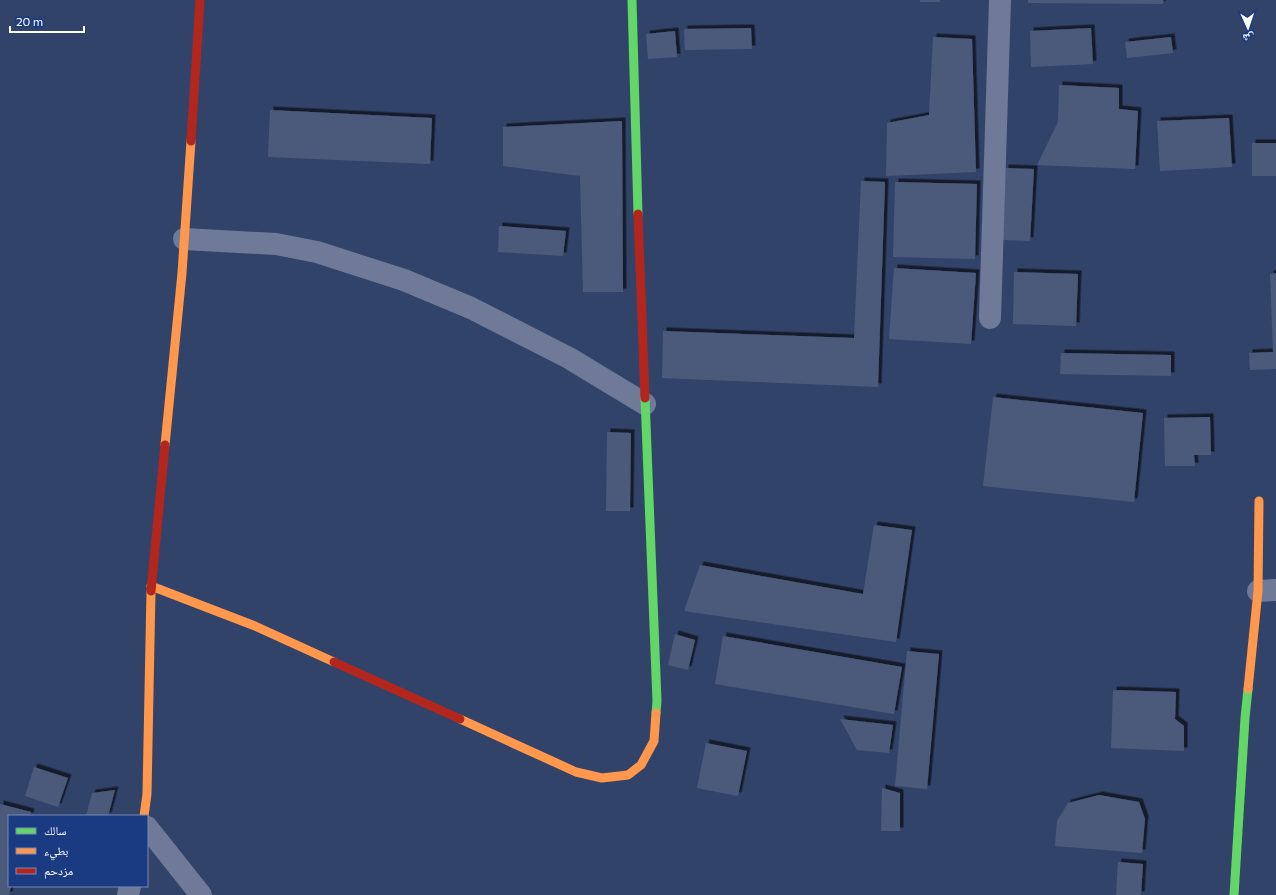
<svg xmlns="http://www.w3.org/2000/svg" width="1276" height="895" font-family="Commissioner,'Noto Naskh Arabic',sans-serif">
<defs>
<filter id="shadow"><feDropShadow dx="3.5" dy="-3.5" stdDeviation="0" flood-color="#0009"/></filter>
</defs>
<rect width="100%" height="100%" fill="#32436a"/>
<!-- building -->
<g fill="#4c5a7a" filter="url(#shadow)">
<rect x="920" y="0" width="20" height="2"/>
<path d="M1028 0H1163V4L1028 3Z"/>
<path d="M751 28 752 49 685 50 684 29Z"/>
<path d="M1091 28 1093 64 1031 67 1030 31Z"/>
<path d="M675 31 677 57 648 59 646 34Z"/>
<path d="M933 37 972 39 976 172 886 176 887 123 929 115Z"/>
<path d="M1171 37 1173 53 1127 58 1125 42Z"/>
<path d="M1059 85 1119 88V109L1138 111 1135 169 1037 165 1058 122Z"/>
<path d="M270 110 432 118 430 164 268 157Z"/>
<path d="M1229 118 1232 167 1160 171 1157 121Z"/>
<path d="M622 121 623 292H583L580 176 503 166V127Z"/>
<rect x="1252" y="143" width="24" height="33"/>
<path d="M1005 168 1034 169 1030 241 1001 240Z"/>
<path d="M861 181 885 182 878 387 662 378 663 331 854 338Z"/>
<path d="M895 182 977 184 975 259 893 257Z"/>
<path d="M499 226 566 231 563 256 498 252Z"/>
<path d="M894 268 976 273 971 344 889 339Z"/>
<path d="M1014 272 1078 274 1076 326 1013 324Z"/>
<path d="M1276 273V369L1250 370 1249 353 1273 352 1270 274Z"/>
<path d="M1061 353 1171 355V376L1060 374Z"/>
<path d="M993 397 1143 413 1134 502 983 486Z"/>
<path d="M1210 417 1211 455H1194L1195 466H1165L1164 418Z"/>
<path d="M607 432 631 433 630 511H606Z"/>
<path d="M874 525 912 530 896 642 684 611 700 565 863 594Z"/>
<path d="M675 634 695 640 688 670 668 665Z"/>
<path d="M723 636 902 667 894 714 715 684Z"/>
<path d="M907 651 939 654 927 789 895 786Z"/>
<path d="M1113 690 1176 692 1175 719 1184 726V751L1111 748Z"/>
<path d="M840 719 893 725 889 753 857 750Z"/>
<path d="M706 743 747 751 738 796 697 788Z"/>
<path d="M34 767 68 778 58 807 25 796Z"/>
<path d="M882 788 900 793V831H881Z"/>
<path d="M115 790 108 816H86L92 793Z"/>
<path d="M1099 795 1139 802 1145 819 1142 853 1055 846 1057 821 1068 803Z"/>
<path d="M0 804 31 812 30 816H9V886H11L9 895H0Z"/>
<path d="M1118 862 1143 864 1141 895H1116Z"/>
</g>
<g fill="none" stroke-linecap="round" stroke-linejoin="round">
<!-- street -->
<g stroke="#6e7a98" stroke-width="22">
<path d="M184 239 276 244 317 252 404 280 471 308 569 358 645 404"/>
<path d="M990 318 1000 0"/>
<path d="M1258 591 1276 590"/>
<path d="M147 827 201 895"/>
<path d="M128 895 130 886"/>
</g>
<!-- fast -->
<g stroke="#63d668" stroke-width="9">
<path d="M632 0 638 214"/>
<path d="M645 398 657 701 656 713"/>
<path d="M1234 895 1245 718 1248 689"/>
</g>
<!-- slow -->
<g stroke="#ff974d" stroke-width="9">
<path d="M165 445 182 273 191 141"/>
<path d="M151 586 255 626 334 662"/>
<path d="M1248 689 1258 591 1259 501"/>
<path d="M460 719 576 772 602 778 628 775 641 765 654 741 656 713"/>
<path d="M144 816 147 794 151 591"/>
</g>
<!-- jam -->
<g stroke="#b3261e" stroke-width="9">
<path d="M191 141 200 0"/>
<path d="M638 214 645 398"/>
<path d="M151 591 165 445"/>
<path d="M334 662 460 719"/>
</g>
</g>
<!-- legend -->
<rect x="8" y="815" width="140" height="72" fill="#1a3a82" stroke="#7689b4"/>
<rect x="16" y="828" width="20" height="6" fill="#63d668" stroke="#7689b4"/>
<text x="44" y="835" font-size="12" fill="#ffffff">سالك</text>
<rect x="16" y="848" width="20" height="6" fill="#ff974d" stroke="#7689b4"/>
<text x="44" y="855" font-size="12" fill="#ffffff">بطيء</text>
<rect x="16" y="868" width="20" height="6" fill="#b3261e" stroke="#7689b4"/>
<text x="44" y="875" font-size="12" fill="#ffffff">مزدحم</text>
<!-- north arrow -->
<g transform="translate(1248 28) rotate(177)" stroke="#1a3a82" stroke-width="3" paint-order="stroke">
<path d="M0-3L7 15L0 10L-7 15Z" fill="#ffffff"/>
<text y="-6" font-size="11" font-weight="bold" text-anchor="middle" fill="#ffffff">ش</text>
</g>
<!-- scale -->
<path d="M10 26v6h74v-6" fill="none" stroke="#ffffff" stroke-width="2"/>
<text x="16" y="26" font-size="12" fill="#ffffff" stroke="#1a3a82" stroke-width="3" paint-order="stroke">20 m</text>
</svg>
